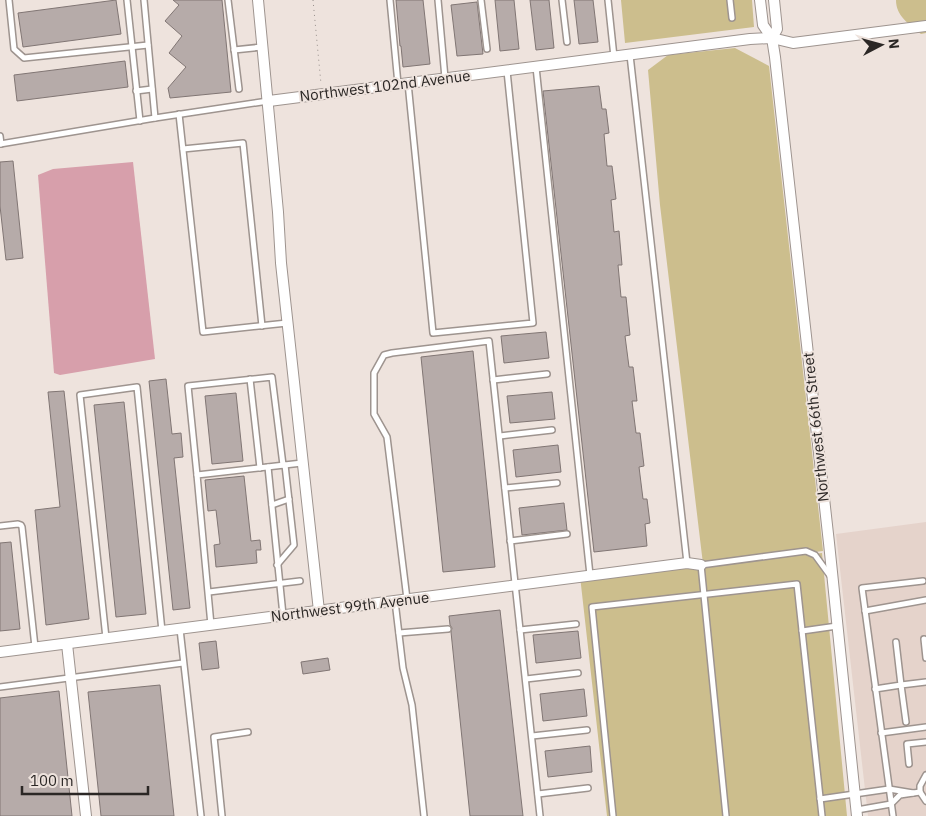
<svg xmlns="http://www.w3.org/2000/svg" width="926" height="816" font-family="'IBM Plex Sans',sans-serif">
<rect width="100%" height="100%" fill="#eee3dd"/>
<!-- built -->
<path fill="#e5d3cb" d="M926 522V816H868L836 534Z"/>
<!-- green -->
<g fill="#ccbe8d">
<path d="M621 0H752L754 27 625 43Z"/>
<path d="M896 0H926V33L921 34C909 24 896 16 896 0Z"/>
<path d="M735 48 769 66 823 551 741 561 822 553 847 816H607L580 576 703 564 660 205 648 70 668 55Z"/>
</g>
<!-- water -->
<path fill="#d79fab" d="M133 162 155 359 60 375 54 373 38 175 53 169Z"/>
<!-- building -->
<g fill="#b6aba9" stroke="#817674">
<path d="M116 0 121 34 23 47 18 13Z"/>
<path d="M173 0H222L231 92 170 98 168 88 186 67 169 53 182 36 165 21 179 5Z"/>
<path d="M396 0H423L430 64 403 67 401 46H400Z"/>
<path d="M495 0H514L519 49 500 51Z"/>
<path d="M530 0H549L554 48 536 50Z"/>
<path d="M574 0H593L598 42 579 44Z"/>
<path d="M477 2 483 54 457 56 451 5Z"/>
<path d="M125 61 128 87 17 101 14 75Z"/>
<path d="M599 86 602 109H606L609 133 604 134 607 166H612L616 199 611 200 614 232 619 231 622 265H618L621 297H626L630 335 625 336 629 367H633L637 401H632L636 433H640L644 466 639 467 643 499H647L650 523 645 524 647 546 594 552 543 91Z"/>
<path d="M13 161 23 258 6 260 0 206V162Z"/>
<path d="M546 332 549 358 504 363 501 336Z"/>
<path d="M473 351 495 567 443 572 421 357Z"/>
<path d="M166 379 172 434 181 433 183 457 174 458 190 608 173 610 149 381Z"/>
<path d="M64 391 89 619 46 625 35 510 60 507 48 392Z"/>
<path d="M552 392 555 419 510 423 507 396Z"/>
<path d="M236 393 243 461 212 464 205 396Z"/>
<path d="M124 402 146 614 116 617 94 405Z"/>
<path d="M558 445 561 472 516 477 513 450Z"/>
<path d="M244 476 251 541 260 540 261 550H256L257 563 216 567 214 545 220 544 216 510 208 511 205 480Z"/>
<path d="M564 503 567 530 522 535 519 508Z"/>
<path d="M11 542 20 629 0 631V543Z"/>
<path d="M500 610 523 816H470L451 632 452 628 450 625 449 616Z"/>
<path d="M578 631 581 658 536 663 533 635Z"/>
<path d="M216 641 219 668 202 670 199 643Z"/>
<path d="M328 658 330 670 303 674 301 662Z"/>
<path d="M160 685 174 816H101L88 692Z"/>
<path d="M584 689 587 716 543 721 540 694Z"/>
<path d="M59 691 72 816H0V698Z"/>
<path d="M590 746 592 772 548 777 545 751Z"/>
</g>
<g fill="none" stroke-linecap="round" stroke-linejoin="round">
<!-- lane casing -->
<g stroke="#9e948f" stroke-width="8">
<g id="lane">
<path d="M9 0 14 49 24 58 148 45"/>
<path d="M127 0 140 121"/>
<path d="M144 0 155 118"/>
<path d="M228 0 239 89"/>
<path d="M390 0 398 84"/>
<path d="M438 0 445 78"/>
<path d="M481 0 487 49"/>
<path d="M562 0 567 42"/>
<path d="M608 0 614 57"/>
<path d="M730 0 732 18"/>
<path d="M234 50 262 47"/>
<path d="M630 55 687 563"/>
<path d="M536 67 590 575"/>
<path d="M408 83 433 333 533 323 507 71"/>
<path d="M136 91 152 89"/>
<path d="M179 114 203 332 287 323"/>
<path d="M0 136 1 144"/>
<path d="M0 144 155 118 268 101"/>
<path d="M183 149 243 143 262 326"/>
<path d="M250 379 260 468"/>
<path d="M493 380 547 374"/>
<path d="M500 436 552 430"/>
<path d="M268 467 283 615"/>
<path d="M197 475 188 386 272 377 283 465"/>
<path d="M505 488 557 483"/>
<path d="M272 505 289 499"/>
<path d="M0 526 18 524 21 525 22 527 35 647"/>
<path d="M510 541 567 534"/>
<path d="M277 565 294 545 285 465"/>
<path d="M209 592 300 581"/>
<path d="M407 599 387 437 374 414V373L384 355 392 353 489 341 540 816"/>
<path d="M395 601 403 668 412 705 424 816"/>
<path d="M865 611 926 600"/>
<path d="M211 625 197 475 302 463"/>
<path d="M180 629 201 816"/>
<path d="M520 630 576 624"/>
<path d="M802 631 837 626"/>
<path d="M399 633 448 629"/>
<path d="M106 638 80 395 137 387 162 631"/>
<path d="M924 639 926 658"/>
<path d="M526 679 578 673"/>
<path d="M0 687 183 663"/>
<path d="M875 689 901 685 896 642"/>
<path d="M906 722 901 685 926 682"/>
<path d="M881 733 926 727"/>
<path d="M532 736 587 730"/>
<path d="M909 764 907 744 926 742"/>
<path d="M920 792V786L926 775"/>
<path d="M538 794 588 788"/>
<path d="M820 799 889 789 913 793"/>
<path d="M857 810 891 804 900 795 920 792 926 801"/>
<path d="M222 816 214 737 248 732"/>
<path d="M613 816 592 607 797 584 822 816"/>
<path d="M726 816 701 565 806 551 815 555 831 577"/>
<path d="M893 816 862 588 923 581"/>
</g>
</g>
<!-- street casing -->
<g stroke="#9e948f" stroke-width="12">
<g id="street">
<path d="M258 0 278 212 281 263 319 611"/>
<path d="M760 0 763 25 772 38 775 57 829 543 857 816"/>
<path d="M772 38 777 29 774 0"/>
<path d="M269 101 750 39 772 38 793 43 926 26"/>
<path d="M67 644 86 816"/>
<path d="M0 652 687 563 701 565"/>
</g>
</g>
<!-- path -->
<path stroke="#968e8a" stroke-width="1" stroke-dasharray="1 4" stroke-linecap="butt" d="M313 0 321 84"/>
<!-- lane -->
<use href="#lane" stroke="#fff" stroke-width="5"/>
<!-- street -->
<use href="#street" stroke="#fff" stroke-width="10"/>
</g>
<g text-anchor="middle" stroke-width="4" stroke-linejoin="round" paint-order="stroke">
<!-- street labels -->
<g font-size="15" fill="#2b2725" stroke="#eee3dd">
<text transform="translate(385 86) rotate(-7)" y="5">Northwest 102nd Avenue</text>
<text transform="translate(816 427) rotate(-96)" y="5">Northwest 66th Street</text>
<text transform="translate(350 607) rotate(-7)" y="5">Northwest 99th Avenue</text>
</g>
</g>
<!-- north arrow -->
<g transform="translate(881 45) rotate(84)" stroke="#eee3dd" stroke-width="4" paint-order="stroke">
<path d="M0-4L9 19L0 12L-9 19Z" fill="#2b2725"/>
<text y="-8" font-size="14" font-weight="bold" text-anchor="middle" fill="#2b2725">N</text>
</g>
<!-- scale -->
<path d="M22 786v8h126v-8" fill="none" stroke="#2b2725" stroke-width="2.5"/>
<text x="30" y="786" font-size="15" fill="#2b2725" stroke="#eee3dd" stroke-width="4" paint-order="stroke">100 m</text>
</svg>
